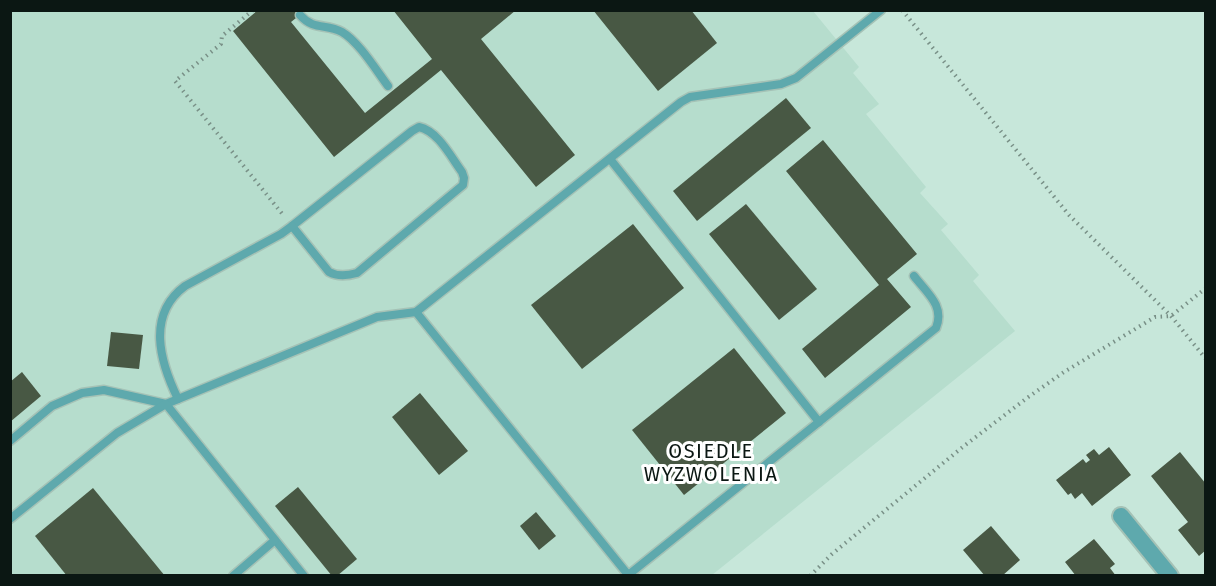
<svg xmlns="http://www.w3.org/2000/svg" width="1216" height="586" font-family="'Fira Sans',sans-serif">
<rect width="100%" height="100%" fill="#c7e7da"/>
<!-- built -->
<path fill="#b6ddcd" d="M10 11H813L859 67 853 73 879 104 866 114 926 187 920 193 948 224 941 230 979 275 973 281 1015 331 712 575H11Z"/>
<!-- building -->
<g fill="#485844">
<path d="M258 10H306L291 22 365 113 432 59 393 10H516L481 39 575 155 536 187 441 70 334 157 233 31Z"/>
<path d="M593 10H691L717 43 658 91Z"/>
<path d="M786 98 811 128 697 221 673 191Z"/>
<path d="M823 140 917 254 887 279 911 307 825 378 802 349 879 285 786 171Z"/>
<path d="M746 204 817 289 779 320 709 234Z"/>
<path d="M633 224 684 288 582 369 531 305Z"/>
<path d="M111 332 143 335 139 369 107 366Z"/>
<path d="M734 348 786 413 684 495 632 430Z"/>
<path d="M22 372 41 396 10 422V382Z"/>
<path d="M420 393 468 451 439 475 392 417Z"/>
<path d="M1109 447 1131 475 1092 506 1082 493 1075 499 1071 493 1068 495 1056 480 1083 459 1086 463 1090 460 1086 455 1094 449 1099 455Z"/>
<path d="M1180 452 1206 484V550L1199 556 1178 530 1188 522 1151 476Z"/>
<path d="M298 487 357 559 337 576H332L275 506Z"/>
<path d="M93 488 165 576H67L35 536Z"/>
<path d="M536 512 556 536 539 550 520 526Z"/>
<path d="M991 526 1020 560 1002 576H985L963 550Z"/>
<path d="M1094 539 1115 564 1110 568 1116 576H1076L1065 562Z"/>
</g>
<g fill="none" stroke-linecap="round" stroke-linejoin="round">
<!-- service casing -->
<g stroke="#a5c2b6" stroke-width="11">
<g id="service">
<path d="M300 15C314 31 326 23 342 32 359 42 376 70 388 86"/>
<path d="M419 127C438 131 451 157 462 172L464 178 463 185 357 273C347 276 338 277 329 272L292 226 412 131Z"/>
<path d="M610 159 819 422"/>
<path d="M416 312 629 576"/>
<path d="M178 399C160 362 146 315 185 286L281 234 292 226"/>
<path d="M10 441 52 406 82 393 104 390 166 404 377 317 416 312 681 102 690 97 781 84 796 78 881 10"/>
<path d="M10 519 117 433 166 404 304 576"/>
<path d="M233 576 275 540"/>
<path d="M627 576 936 328C945 306 927 293 914 276"/>
</g>
</g>
<!-- minor casing -->
<g stroke="#a5c2b6" stroke-width="20">
<path id="minor" d="M1121 516 1170 576"/>
</g>
<!-- path -->
<g stroke="#799087" stroke-width="4" stroke-dasharray="1.5 4.5" stroke-linecap="butt">
<path d="M253 10 222 36 221 44 175 81 284 216"/>
<path d="M902 10 1069 215 1171 316 1206 359"/>
<path d="M810 576 832 554 964 446 1027 398 1064 372 1155 317 1171 316 1206 288"/>
</g>
<!-- service -->
<use href="#service" stroke="#5ea9ad" stroke-width="8"/>
<!-- minor -->
<use href="#minor" stroke="#5ea9ad" stroke-width="16"/>
</g>
<g text-anchor="middle" stroke-width="6" stroke-linejoin="round" paint-order="stroke">
<!-- neighbourhood labels -->
<g font-size="20" letter-spacing="1.5" fill="#0b1713" stroke="#fff">
<text x="711" y="458">OSIEDLE<tspan x="711" dy="23">WYZWOLENIA</tspan></text>
</g>
</g>
<!-- border -->
<rect width="1216" height="586" fill="none" stroke="#0b1713" stroke-width="24"/>
</svg>
